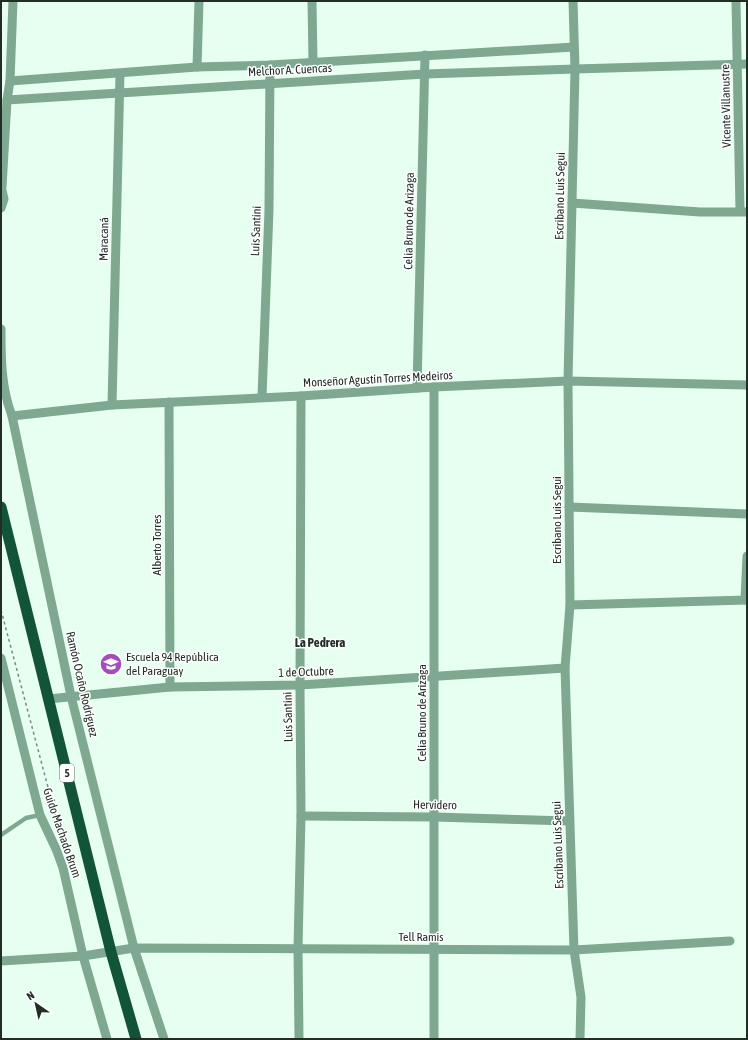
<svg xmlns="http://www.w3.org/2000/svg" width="748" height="1040" font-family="'Asap Condensed',sans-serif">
<rect width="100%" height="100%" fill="#e7fff1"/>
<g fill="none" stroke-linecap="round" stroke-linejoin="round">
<!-- path -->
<path stroke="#7a8c81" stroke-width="1.5" stroke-dasharray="3 3" stroke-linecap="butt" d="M1 610 62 840"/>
<!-- service -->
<path stroke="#7fa891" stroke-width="4.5" d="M1 835 26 818 40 815"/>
<!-- minor -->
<g stroke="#7fa891" stroke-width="9">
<path d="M312 1 313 62"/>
<path d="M573 1 575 69 568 381 570 605 565 668 574 950 581 997 580 1039"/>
<path d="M736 1 740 211"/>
<path d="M197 67 199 1"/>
<path d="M10 81 197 67 270 65 574 47"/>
<path d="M7 100 425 74 575 69 747 64"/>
<path d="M1 186 4 199 1 208"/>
<path d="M2 187 7 100 10 81 13 1"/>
<path d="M572 203 700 212H747"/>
<path d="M1 329C1 359 1 387 12 416L71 696 134 948 164 1039"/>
<path d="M434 387V1039"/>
<path d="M417 388 425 55"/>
<path d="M262 397 269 210 270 65"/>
<path d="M169 402 170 687"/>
<path d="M112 405 120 74"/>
<path d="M12 416 112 405 301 396 434 387 568 381 747 385"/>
<path d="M569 507 747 514"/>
<path d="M745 600 747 556"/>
<path d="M570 605 747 600"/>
<path d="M1 658 40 815 56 849 63 868 83 956 107 1039"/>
<path d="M48 699 170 687 300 685 565 668"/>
<path d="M301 816 434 817 569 821"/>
<path d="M1 961 83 956 134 948 574 950 730 941"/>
<path d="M299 1039 298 948 301 816 300 685 301 396"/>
</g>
<!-- trunk -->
<path stroke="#125438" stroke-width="11" d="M1 507 111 952 136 1039"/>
</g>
<!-- icons -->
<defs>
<g id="school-disc" transform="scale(1.15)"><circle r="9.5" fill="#a34ebc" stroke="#fff"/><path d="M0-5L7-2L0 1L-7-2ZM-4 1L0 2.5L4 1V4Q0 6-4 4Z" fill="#fff"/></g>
</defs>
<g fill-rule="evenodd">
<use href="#school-disc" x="111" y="664"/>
</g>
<g text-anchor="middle" stroke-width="3" stroke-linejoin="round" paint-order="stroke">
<!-- shield labels -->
<rect fill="#fff" stroke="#646c67" stroke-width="1" x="60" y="764" width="14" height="18" rx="3"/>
<g font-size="11" font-weight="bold" fill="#212d26">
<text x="67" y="777">5</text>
</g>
<!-- street labels -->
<g font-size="12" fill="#212d26" stroke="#fff">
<text transform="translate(290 70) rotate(-3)" y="4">Melchor A. Cuencas</text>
<text transform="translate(726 106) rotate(-91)" y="4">Vicente Villanustre</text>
<text transform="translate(560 196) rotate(-89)" y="4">Escribano Luis Segui</text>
<text transform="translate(409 221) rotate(-89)" y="4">Celia Bruno de Arizaga</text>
<text transform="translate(256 231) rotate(-88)" y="4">Luis Santini</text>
<text transform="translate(104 239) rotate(-89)" y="4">Maracaná</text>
<text transform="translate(378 379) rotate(-3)" y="4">Monseñor Agustín Torres Medeiros</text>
<text transform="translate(557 520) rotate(-90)" y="4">Escribano Luis Segui</text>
<text transform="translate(157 545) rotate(-90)" y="4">Alberto Torres</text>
<text transform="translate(306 672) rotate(-2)" y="4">1 de Octubre</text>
<text transform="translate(82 684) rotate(77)" y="4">Ramón Ocaño Rodríguez</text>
<text transform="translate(422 713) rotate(-90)" y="4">Celia Bruno de Arizaga</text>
<text transform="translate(288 717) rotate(-91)" y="4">Luis Santini</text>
<text transform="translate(435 805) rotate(1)" y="4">Hervidero</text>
<text transform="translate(62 833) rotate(71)" y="4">Guido Machado Brum</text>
<text transform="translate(558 845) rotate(-92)" y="4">Escribano Luis Segui</text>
<text x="421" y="941">Tell Ramis</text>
</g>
<!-- poi labels -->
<g font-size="12" fill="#212d26" stroke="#fff" text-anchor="start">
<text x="126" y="661">Escuela 94 República<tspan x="126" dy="14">del Paraguay</tspan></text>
</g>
<!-- neighbourhood labels -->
<g font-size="13" font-weight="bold" fill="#212d26" stroke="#fff">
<text x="320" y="647">La Pedrera</text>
</g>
</g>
<!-- border -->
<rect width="748" height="1040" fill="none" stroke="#212d26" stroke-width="4"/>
<!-- north arrow -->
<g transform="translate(36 1004) rotate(326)" stroke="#ffffff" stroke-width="3" paint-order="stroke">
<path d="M0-3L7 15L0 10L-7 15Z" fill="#212d26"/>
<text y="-6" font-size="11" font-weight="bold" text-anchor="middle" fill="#212d26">N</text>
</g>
</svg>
